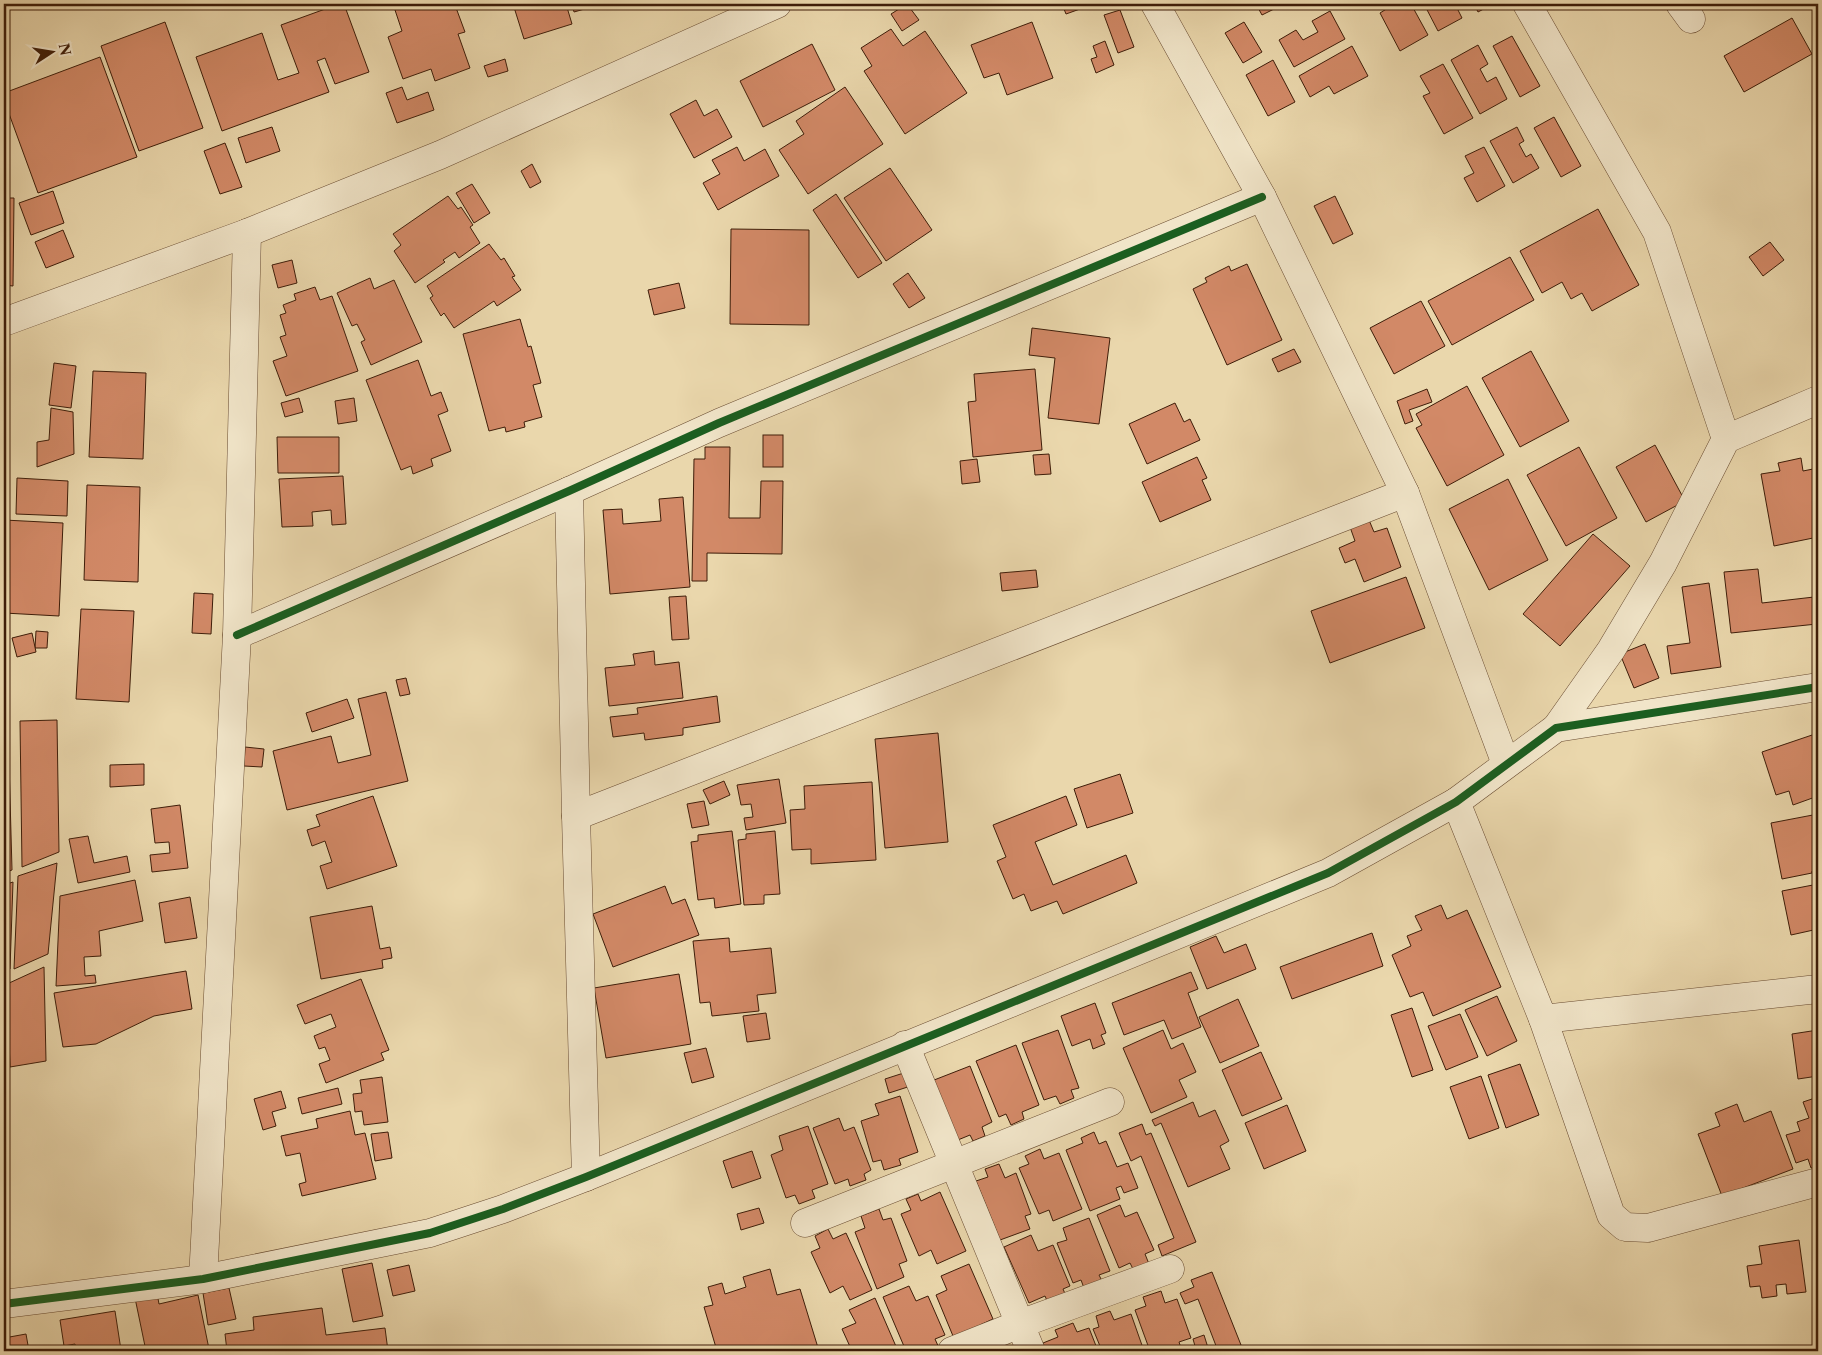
<svg xmlns="http://www.w3.org/2000/svg" width="1822" height="1355" font-family="'Libre Caslon Text',serif">
<rect width="100%" height="100%" fill="#ead7ac"/>
<filter id="stains"><feTurbulence type="fractalNoise" baseFrequency=".004" numOctaves="4"/><feColorMatrix values="0 0 0 0 .2 0 0 0 0 .09 0 0 0 0 .02 0 0 0 .5 -.17"/></filter>
<radialGradient id="worn" r=".72"><stop offset=".6" stop-color="#630" stop-opacity="0"/><stop offset="1" stop-color="#630" stop-opacity=".3"/></radialGradient>
<!-- building -->
<g fill="#d28967" stroke="#3e1d09">
<path d="M339 4H344L369 72 335 84 325 58 317 61 329 92 222 131 196 57 262 33 278 80 299 73 281 25Z"/>
<path d="M393 4H447L448 7 455 5 465 32 458 34 470 68 435 81 431 69 403 79 388 37 402 31Z"/>
<path d="M513 4H566L572 24 524 39Z"/>
<path d="M572 4H602L574 12Z"/>
<path d="M907 4 919 20 902 31 891 14Z"/>
<path d="M1062 4H1094L1066 14Z"/>
<path d="M1256 4H1284L1262 15Z"/>
<path d="M1386 4H1411L1428 35 1400 51 1380 13 1388 8Z"/>
<path d="M1424 4H1455L1462 18 1438 31Z"/>
<path d="M1474 4H1493L1478 12Z"/>
<path d="M1120 10 1134 47 1118 53 1104 15Z"/>
<path d="M1330 11 1345 39 1294 67 1279 40 1296 30 1303 40 1318 32 1312 21Z"/>
<path d="M1792 18 1812 54 1744 92 1724 56Z"/>
<path d="M165 22 203 128 139 151 101 46Z"/>
<path d="M1032 22 1053 78 1007 95 999 73 984 78 971 45Z"/>
<path d="M1244 22 1262 52 1243 63 1225 33Z"/>
<path d="M891 29 903 46 925 31 967 93 905 134 864 71 872 66 861 48Z"/>
<path d="M1512 36 1540 86 1520 97 1493 46Z"/>
<path d="M1105 41 1114 65 1096 73 1091 59 1097 57 1093 46Z"/>
<path d="M812 44 835 90 763 127 740 81Z"/>
<path d="M1478 45 1488 64 1480 69 1487 82 1496 77 1507 99 1480 114 1451 60Z"/>
<path d="M1352 46 1368 76 1334 94 1329 86 1310 97 1299 76Z"/>
<path d="M100 57 137 157 38 193 4 100V93Z"/>
<path d="M505 59 508 71 488 77 484 66Z"/>
<path d="M1273 60 1295 102 1268 116 1246 75Z"/>
<path d="M1443 64 1473 118 1444 134 1423 96 1430 93 1420 76Z"/>
<path d="M402 87 407 100 428 92 434 110 397 123 386 93Z"/>
<path d="M845 87 883 144 808 194 779 150 804 134 796 121Z"/>
<path d="M696 100 704 116 717 109 732 137 694 158 670 114Z"/>
<path d="M1554 117 1581 166 1561 177 1534 128Z"/>
<path d="M4 123 9 141 4 146Z"/>
<path d="M272 127 280 151 246 163 238 138Z"/>
<path d="M1517 127 1524 141 1519 144 1526 157 1531 154 1539 168 1513 183 1490 141Z"/>
<path d="M225 143 242 187 220 194 204 151Z"/>
<path d="M737 147 744 161 765 149 779 176 718 210 703 183 720 174 712 160Z"/>
<path d="M1484 147 1505 186 1477 202 1464 178 1474 173 1465 156Z"/>
<path d="M532 164 541 182 530 188 521 171Z"/>
<path d="M890 168 932 230 886 261 844 198Z"/>
<path d="M472 184 490 213 474 223 456 193Z"/>
<path d="M53 191 64 223 31 235 19 203Z"/>
<path d="M836 194 882 263 858 278 813 210Z"/>
<path d="M448 196 458 209 461 207 473 225 470 227 480 243 459 258 455 252 443 260 445 262 415 283 394 251 401 245 393 234Z"/>
<path d="M1335 196 1353 234 1333 244 1314 206Z"/>
<path d="M4 198H14L13 286 4 285Z"/>
<path d="M1598 209 1639 285 1592 311 1582 293 1571 299 1562 282 1542 293 1520 251Z"/>
<path d="M731 229 809 230V325L730 324Z"/>
<path d="M63 230 74 257 46 268 35 242Z"/>
<path d="M1770 242 1784 260 1763 276 1749 257Z"/>
<path d="M489 244 501 260 504 258 515 276 512 277 521 290 497 306 494 301 454 328 444 313 441 316 430 298 433 296 427 286Z"/>
<path d="M1510 257 1534 300 1452 345 1428 301Z"/>
<path d="M292 260 297 283 278 288 272 265Z"/>
<path d="M1247 264 1282 340 1227 365 1193 289 1207 282 1205 278 1229 266 1231 271Z"/>
<path d="M908 273 925 298 909 308 893 284Z"/>
<path d="M370 278 374 289 394 280 422 342 371 365 361 342 365 340 357 324 352 326 337 293Z"/>
<path d="M679 283 685 308 654 315 648 290Z"/>
<path d="M315 287 320 300 332 296 358 371 286 396 273 361 287 356 280 337 286 335 280 315 286 313 283 305 296 300 294 294Z"/>
<path d="M1421 301 1445 346 1394 374 1370 328Z"/>
<path d="M520 319 528 347 531 346 541 383 533 385 542 417 524 422 525 427 506 432 505 427 489 431 463 334Z"/>
<path d="M1032 328 1110 338 1099 424 1048 418 1055 358 1029 355Z"/>
<path d="M1294 349 1301 362 1278 372 1272 359Z"/>
<path d="M1531 351 1569 421 1520 447 1482 378Z"/>
<path d="M418 360 431 396 441 392 448 411 438 415 451 451 431 459 433 466 413 474 411 466 401 470 366 380Z"/>
<path d="M54 363 76 366 71 408 49 405Z"/>
<path d="M1035 369 1042 450 973 457 968 402 976 401 974 374Z"/>
<path d="M93 371 146 373 143 459 89 457Z"/>
<path d="M1467 386 1504 455 1447 486 1416 428 1422 425 1416 414Z"/>
<path d="M1427 389 1432 402 1409 410 1413 421 1405 424 1397 401Z"/>
<path d="M4 390 9 417H4Z"/>
<path d="M299 398 303 412 285 417 281 403Z"/>
<path d="M354 398 357 421 338 424 335 401Z"/>
<path d="M1175 403 1184 422 1190 419 1200 440 1147 464 1129 424Z"/>
<path d="M51 408 73 412 74 454 37 467V442L49 440Z"/>
<rect x="763" y="435" width="20" height="32"/>
<path d="M277 437H339V473H278Z"/>
<path d="M1655 445 1685 501 1646 522 1616 467Z"/>
<path d="M705 447H730L729 518H760L761 481H783L782 554 707 553V581H692L694 459H705Z"/>
<path d="M1579 447 1617 518 1566 546 1527 475Z"/>
<path d="M1049 454 1051 474 1035 475 1033 455Z"/>
<path d="M1197 457 1207 478 1202 480 1211 500 1160 522 1142 482Z"/>
<path d="M1801 458 1803 471 1818 468V537L1774 546 1761 474 1780 471 1778 463Z"/>
<path d="M977 459 980 482 962 484 960 461Z"/>
<path d="M343 476 346 524 332 525 331 510 312 512 313 526 282 527 279 479Z"/>
<path d="M17 478 68 481 67 516 16 514Z"/>
<path d="M1508 479 1548 560 1489 590 1449 509Z"/>
<path d="M87 485 140 487 138 582 84 580Z"/>
<path d="M683 497 690 587 610 594 603 510 622 509 623 524 661 521 659 499Z"/>
<path d="M4 520 63 523 59 616 4 613Z"/>
<path d="M1369 520 1374 532 1387 528 1401 567 1364 582 1355 559 1345 563 1339 548 1355 541 1350 527Z"/>
<path d="M1593 534 1630 566 1560 646 1523 614Z"/>
<path d="M1758 569 1762 603 1814 597 1817 624 1731 633 1724 572Z"/>
<path d="M1036 570 1038 587 1002 591 1000 573Z"/>
<path d="M1406 577 1425 628 1330 663 1311 611Z"/>
<path d="M1709 583 1721 667 1671 674 1667 646 1690 643 1682 587Z"/>
<path d="M194 593 213 594 211 634 192 633Z"/>
<path d="M686 596 689 639 672 640 669 597Z"/>
<path d="M81 609 134 611 129 702 76 699Z"/>
<path d="M36 631 48 632 47 648H35Z"/>
<path d="M32 633 36 652 17 657 12 638Z"/>
<path d="M1645 644 1659 678 1634 688 1620 654Z"/>
<path d="M4 645 8 669H4Z"/>
<path d="M654 651 655 665 679 662 683 698 609 706 605 668 635 665 633 654Z"/>
<path d="M406 678 410 694 400 696 396 680Z"/>
<path d="M386 692 408 781 287 810 273 751 331 736 338 763 371 755 358 699Z"/>
<path d="M717 696 720 722 683 728V735L645 740 644 733 613 737 610 717 638 714 637 708Z"/>
<path d="M347 699 354 718 312 732 306 713Z"/>
<path d="M57 720 59 852 22 867 20 721Z"/>
<path d="M4 725H8L12 870 4 873Z"/>
<path d="M938 733 948 842 885 848 875 739Z"/>
<path d="M1818 733V796L1793 805 1789 791 1776 795 1762 752Z"/>
<path d="M245 747 264 749 262 767 244 766Z"/>
<path d="M144 764V785L110 787V765Z"/>
<path d="M1120 774 1133 813 1087 828 1074 789Z"/>
<path d="M779 779 786 823 746 830 744 818 753 817 751 804 741 805 737 785Z"/>
<path d="M724 781 730 795 710 804 703 790Z"/>
<path d="M872 782 876 860 811 864V849L792 850 790 810 805 809 804 786Z"/>
<path d="M373 796 397 866 327 889 320 866 332 862 325 841 312 846 307 830 320 826 316 815Z"/>
<path d="M1066 796 1077 825 1035 842 1053 885 1126 855 1137 883 1063 914 1057 901 1031 911 1024 894 1013 899 997 861 1006 857 993 825Z"/>
<path d="M704 801 709 825 692 828 687 804Z"/>
<path d="M180 805 188 868 152 872 150 855 170 853 169 842 155 843 151 809Z"/>
<path d="M1818 814V870L1812 871V873L1782 879 1771 823Z"/>
<path d="M732 831 741 904 715 908 714 898 698 900 691 842 698 841V835Z"/>
<path d="M775 831 780 894 764 895V904L744 905 738 840 746 839V834Z"/>
<path d="M88 836 94 863 127 856 130 872 78 883 69 839Z"/>
<path d="M57 863 48 954 14 969 18 876Z"/>
<path d="M135 880 143 921 99 931 101 956 84 957 85 976 95 975 96 983 56 986 60 896Z"/>
<path d="M13 882 10 969 4 971V885Z"/>
<path d="M1818 884V929L1791 935 1782 891Z"/>
<path d="M665 886 672 904 685 899 699 935 613 967 593 914Z"/>
<path d="M190 897 197 938 165 943 159 903Z"/>
<path d="M1441 905 1447 919 1467 910 1501 987 1433 1016 1423 992 1410 997 1392 955 1411 946 1407 936 1422 930 1415 916Z"/>
<path d="M372 906 380 949 390 947 392 958 382 960 383 968 321 979 310 917Z"/>
<path d="M1372 933 1383 966 1292 999 1280 967Z"/>
<path d="M1216 936 1224 953 1246 944 1256 969 1207 989 1190 947Z"/>
<path d="M729 938 730 952 771 948 776 993 757 995 759 1011 712 1016 710 1002 700 1003 693 941Z"/>
<path d="M44 967 46 1061 10 1067 7 984Z"/>
<path d="M186 971 192 1009 154 1016 96 1044 63 1047 54 993Z"/>
<path d="M1191 972 1198 989 1188 993 1201 1027 1172 1039 1164 1020 1124 1035 1112 1003Z"/>
<path d="M679 974 691 1044 606 1058 594 988Z"/>
<path d="M361 979 389 1050 381 1053 384 1060 326 1083 319 1064 330 1060 325 1047 319 1049 314 1036 336 1027 331 1014 305 1024 297 1005Z"/>
<path d="M4 990 5 1074H4Z"/>
<path d="M1497 996 1517 1041 1487 1056 1465 1010Z"/>
<path d="M1238 999 1259 1046 1220 1063 1199 1017Z"/>
<path d="M1095 1003 1106 1033 1101 1035 1105 1044 1093 1049 1090 1039 1072 1046 1061 1016Z"/>
<path d="M1412 1008 1433 1070 1412 1077 1391 1015Z"/>
<path d="M766 1013 770 1039 747 1042 743 1016Z"/>
<path d="M1460 1014 1478 1057 1446 1070 1428 1026Z"/>
<path d="M1058 1030 1079 1088 1071 1090 1074 1098 1060 1104 1056 1096 1044 1100 1022 1043Z"/>
<path d="M1163 1030 1171 1049 1183 1043 1196 1072 1179 1080 1187 1097 1151 1113 1123 1048Z"/>
<path d="M1818 1030V1076L1798 1079 1792 1034Z"/>
<path d="M1016 1045 1039 1105 1022 1112 1024 1119 1011 1125 1006 1114 999 1117 976 1061Z"/>
<path d="M706 1048 714 1077 692 1083 684 1053Z"/>
<path d="M1261 1052 1282 1099 1242 1116 1222 1070Z"/>
<path d="M1520 1064 1539 1115 1506 1128 1488 1075Z"/>
<path d="M970 1066 992 1122 982 1127 985 1136 973 1141 970 1135 953 1142 929 1082Z"/>
<path d="M913 1070 917 1084 889 1093 885 1079Z"/>
<path d="M1481 1076 1499 1128 1469 1139 1450 1087Z"/>
<path d="M382 1077 388 1122 364 1125 362 1111 355 1112 353 1094 362 1093 360 1080Z"/>
<path d="M338 1088 342 1104 302 1114 298 1098Z"/>
<path d="M281 1091 286 1108 272 1112 276 1126 263 1130 254 1099Z"/>
<path d="M900 1096 918 1152 899 1159 901 1165 884 1170 881 1160 873 1162 861 1121 879 1115 875 1104Z"/>
<path d="M1818 1097V1165L1811 1168 1808 1159 1796 1163 1786 1135 1800 1131 1797 1122 1809 1118 1803 1102Z"/>
<path d="M1193 1102 1199 1117 1215 1110 1229 1141 1220 1146 1230 1169 1188 1187 1161 1123 1155 1126 1152 1120Z"/>
<path d="M1737 1104 1744 1122 1771 1111 1793 1169 1722 1196 1698 1134 1720 1126 1715 1113Z"/>
<path d="M1287 1105 1306 1151 1264 1169 1245 1123Z"/>
<path d="M350 1111 355 1135 365 1133 376 1179 302 1196 299 1184 306 1182 300 1153 286 1156 281 1136 318 1128 316 1119Z"/>
<path d="M839 1118 844 1131 854 1127 871 1170 864 1174 866 1180 850 1186 848 1179 835 1184 813 1128Z"/>
<path d="M1142 1124 1146 1135 1151 1133 1196 1242 1162 1256 1158 1245 1174 1238 1141 1156 1131 1161 1119 1133Z"/>
<path d="M808 1126 828 1184 812 1190 815 1198 799 1204 795 1195 786 1198 771 1155 783 1150 779 1136Z"/>
<path d="M388 1132 392 1158 375 1161 371 1134Z"/>
<path d="M1094 1132 1099 1144 1106 1141 1117 1167 1128 1163 1138 1188 1124 1193 1121 1186 1116 1188 1120 1199 1090 1211 1066 1150 1083 1143 1081 1138Z"/>
<path d="M1040 1149 1044 1159 1059 1153 1082 1209 1053 1221 1049 1210 1039 1214 1019 1168 1029 1164 1025 1156Z"/>
<path d="M752 1151 761 1178 732 1188 723 1161Z"/>
<path d="M999 1164 1005 1178 1016 1173 1031 1214 1025 1216 1030 1229 1000 1240 976 1181 988 1177 985 1169Z"/>
<path d="M940 1192 966 1251 937 1264 931 1250 919 1256 901 1214 911 1210 906 1199 918 1194 921 1201Z"/>
<path d="M1120 1205 1125 1217 1137 1212 1154 1250 1145 1254 1149 1264 1134 1271 1130 1263 1119 1268 1097 1215Z"/>
<path d="M759 1208 764 1223 741 1230 737 1214Z"/>
<path d="M879 1209 883 1220 891 1218 907 1261 899 1264 904 1277 877 1289 855 1232 865 1228 861 1216Z"/>
<path d="M1089 1218 1110 1271 1099 1275 1102 1281 1084 1288 1081 1280 1073 1283 1057 1243 1067 1240 1063 1228Z"/>
<path d="M828 1229 833 1239 846 1233 872 1290 850 1300 843 1286 830 1293 811 1252 820 1248 815 1236Z"/>
<path d="M1031 1235 1038 1251 1053 1245 1070 1286 1063 1289 1066 1296 1048 1303 1045 1296 1029 1303 1004 1247Z"/>
<path d="M1799 1240 1806 1292 1787 1294 1786 1284 1776 1285 1777 1296 1762 1298 1760 1286 1750 1287 1747 1266 1762 1264 1759 1246Z"/>
<path d="M372 1263 383 1316 353 1322 342 1269Z"/>
<path d="M969 1264 993 1319 980 1325 982 1331 953 1336 936 1295 947 1290 941 1276Z"/>
<path d="M409 1265 415 1291 393 1296 387 1270Z"/>
<path d="M770 1269 777 1295 800 1289 819 1351H717L704 1307 713 1305 708 1287 722 1283 725 1294 746 1287 743 1277Z"/>
<path d="M1212 1272 1241 1345 1225 1351H1218L1198 1299 1185 1304 1180 1293 1194 1287 1191 1280Z"/>
<path d="M909 1286 916 1301 928 1296 945 1335 935 1339 939 1348 931 1351H922L921 1348 913 1351H906L883 1297Z"/>
<path d="M229 1288 236 1319 208 1325 203 1293Z"/>
<path d="M1161 1291 1165 1303 1177 1299 1191 1338 1179 1342 1182 1351H1150L1135 1310 1146 1306 1143 1297Z"/>
<path d="M157 1293 159 1304 198 1295 209 1349 199 1351H146L135 1298Z"/>
<path d="M875 1298 898 1351H852L842 1329 856 1323 849 1310Z"/>
<path d="M322 1308 326 1335 385 1328 388 1351H227L225 1334 254 1330 253 1317Z"/>
<path d="M115 1311 121 1350 76 1351 75 1344 64 1346 60 1320Z"/>
<path d="M1110 1311 1114 1320 1131 1314 1144 1351H1102L1093 1329 1099 1327 1096 1316Z"/>
<path d="M1073 1323 1077 1332 1089 1328 1098 1351H1046L1043 1343 1058 1337 1055 1330Z"/>
<path d="M26 1334 29 1351H4V1338Z"/>
<path d="M1204 1335 1209 1351H1189L1188 1348 1195 1346 1193 1339Z"/>
</g>
<g fill="none" stroke-linecap="round" stroke-linejoin="round">
<!-- street casing -->
<g stroke="#694c32" stroke-width="29">
<g id="street">
<path d="M1155 4 1262 197 1405 493 1506 764"/>
<path d="M1527 4 1657 232 1726 439"/>
<path d="M1680 4 1691 19"/>
<path d="M4 322 247 233 440 155 777 4"/>
<path d="M569 491 576 816 586 1177"/>
<path d="M237 635 569 491 719 423 1262 197"/>
<path d="M1556 728 1611 650 1663 563 1726 439 1818 400"/>
<path d="M1456 802 1543 1019 1818 989"/>
<path d="M576 816 1405 493"/>
<path d="M1543 1019 1611 1215 1625 1227 1648 1228 1818 1182"/>
<path d="M905 1045 1031 1351"/>
<path d="M805 1223 1110 1102"/>
<path d="M203 1279 237 635 247 233"/>
<path d="M4 1304 203 1279 430 1233 503 1209 586 1177 1328 873 1456 802 1556 728 1818 687"/>
<path d="M952 1351 1020 1324 1170 1269"/>
</g>
</g>
<!-- street -->
<use href="#street" stroke="#f1e5c9" stroke-width="28"/>
<!-- cycleway casing -->
<g stroke="#f1e5c9" stroke-width="11">
<g id="cycleway">
<path d="M237 635 569 491 719 423 1262 197"/>
<path d="M4 1304 203 1279 430 1233 503 1209 586 1177 1328 873 1456 802 1556 728 1818 687"/>
</g>
</g>
<!-- cycleway -->
<use href="#cycleway" stroke="#1b5e20" stroke-width="8"/>
</g>
<!-- margin -->
<rect width="1822" height="1355" fill="none" stroke="#ead7ac" stroke-width="20"/>
<rect x="5" y="5" width="1812" height="1345" fill="none" stroke="#3e1d09" stroke-width="2.5"/>
<rect x="10" y="10" width="1802" height="1335" fill="none" stroke="#3e1d09"/>
<!-- north arrow -->
<g transform="translate(52 52) rotate(78)" stroke="#f1e5c9" stroke-width="4" paint-order="stroke">
<path d="M0-4L9 19L0 12L-9 19Z" fill="#3e1d09"/>
<text y="-8" font-size="14" font-weight="bold" text-anchor="middle" fill="#3e1d09">N</text>
</g>
<rect width="100%" height="100%" filter="url(#stains)"/>
<rect width="100%" height="100%" fill="url(#worn)"/>
</svg>
